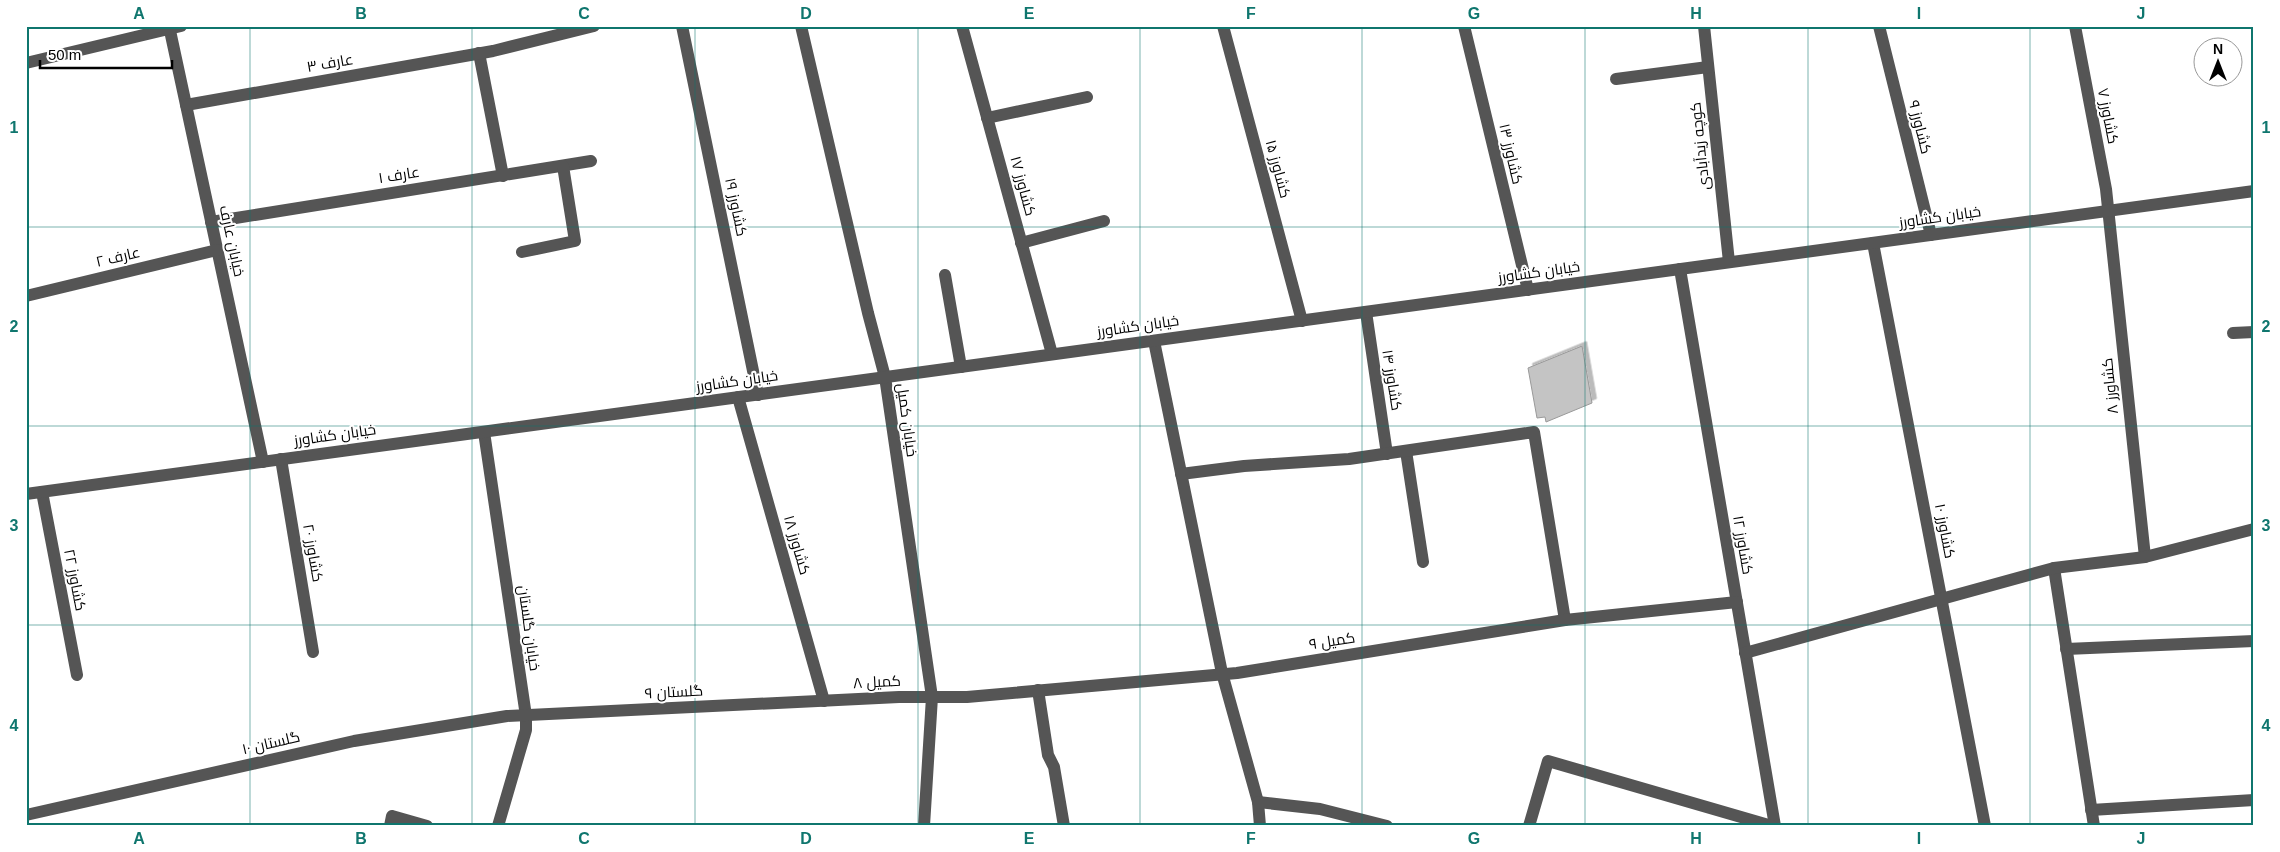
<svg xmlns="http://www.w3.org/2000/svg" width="2280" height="852" font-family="Arial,Cairo,sans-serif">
<defs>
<filter id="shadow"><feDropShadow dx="4.5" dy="-4.5" stdDeviation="0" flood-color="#0004"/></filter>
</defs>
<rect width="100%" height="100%" fill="#fff"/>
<!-- building -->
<path fill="#c4c4c4" stroke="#999" filter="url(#shadow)" d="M1582 346 1592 403 1546 422 1545 417 1537 418 1528 368Z"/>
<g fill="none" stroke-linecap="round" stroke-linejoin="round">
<!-- minor -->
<g stroke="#555" stroke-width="12">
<path d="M169 26 263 462"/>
<path d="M682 26 758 395"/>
<path d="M801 26 868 313 885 377 932 697 924 826"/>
<path d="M962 26 1052 354"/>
<path d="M1223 26 1302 321"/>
<path d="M1464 26 1528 290"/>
<path d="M1704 26 1729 262"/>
<path d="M1879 26 1931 235"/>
<path d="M2075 26 2106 189 2145 557"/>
<path d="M479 53 503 176"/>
<path d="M26 63 181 26"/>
<path d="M1616 79 1708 67"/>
<path d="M186 105 493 51 594 26"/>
<path d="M987 118 1087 97"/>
<path d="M211 222 591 161"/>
<path d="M1021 243 1104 221"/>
<path d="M1873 243 1985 826"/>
<path d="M522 252 575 241 563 166"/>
<path d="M1680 269 1775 826"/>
<path d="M945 275 961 367"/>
<path d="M26 296 217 250"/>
<path d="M1366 312 1387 454"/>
<path d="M2233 333 2254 332"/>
<path d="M1154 341 1222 673 1258 802 1260 826"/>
<path d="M738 397 824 701"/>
<path d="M484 432 526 716V730L498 826"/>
<path d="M1406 451 1423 562"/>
<path d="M281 459 313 652"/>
<path d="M1181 474 1244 466 1349 459 1534 432 1565 620"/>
<path d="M42 492 77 675"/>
<path d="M26 494 2254 191"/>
<path d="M2054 568 2094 826"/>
<path d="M2066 649 2254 641"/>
<path d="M1745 653 2054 568 2145 557 2254 529"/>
<path d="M1038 690 1048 755 1054 767 1064 826"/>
<path d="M1258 802 1320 809 1387 826"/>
<path d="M2091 810 2254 800"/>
<path d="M26 815 354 741 507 716 899 697H967L1237 673 1565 620 1737 602"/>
<path d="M390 826 392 816 427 826"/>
<path d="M1529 826 1548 761 1772 826"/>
</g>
</g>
<!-- grid -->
<path fill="none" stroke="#0f766e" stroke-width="1" stroke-opacity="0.55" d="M250 26V826M472 26V826M695 26V826M918 26V826M1140 26V826M1362 26V826M1585 26V826M1808 26V826M2030 26V826M26 227H2254M26 426H2254M26 625H2254"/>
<g text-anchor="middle" stroke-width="4" stroke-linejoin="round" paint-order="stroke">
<!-- street labels -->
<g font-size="15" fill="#000" stroke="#fff">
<text transform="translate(330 63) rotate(-10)" y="5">عارف ۳</text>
<text transform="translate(2108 116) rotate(79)" y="5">کشاورز ۷</text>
<text transform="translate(1920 127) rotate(76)" y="5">کشاورز ۹</text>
<text transform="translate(1700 146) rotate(-96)" y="5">کوچه زیدآبادی</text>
<text transform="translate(1511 154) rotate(77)" y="5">کشاورز ۱۳</text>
<text transform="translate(1278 169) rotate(75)" y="5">کشاورز ۱۵</text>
<text transform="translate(399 175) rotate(-9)" y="5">عارف ۱</text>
<text transform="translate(1023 186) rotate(75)" y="5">کشاورز ۱۷</text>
<text transform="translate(736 207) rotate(78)" y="5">کشاورز ۱۹</text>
<text transform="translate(1940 217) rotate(-8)" y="5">خیابان کشاورز</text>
<text transform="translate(232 241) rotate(78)" y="5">خیابان عارف</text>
<text transform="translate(118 257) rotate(-13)" y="5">عارف ۲</text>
<text transform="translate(1539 272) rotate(-8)" y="5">خیابان کشاورز</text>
<text transform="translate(1138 326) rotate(-8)" y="5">خیابان کشاورز</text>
<text transform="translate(1392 380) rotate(81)" y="5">کشاورز ۱۴</text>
<text transform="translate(737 381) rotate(-8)" y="5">خیابان کشاورز</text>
<text transform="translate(2110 386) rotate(-96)" y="5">کشاورز ۸</text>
<text transform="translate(907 420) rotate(82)" y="5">خیابان کمیل</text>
<text transform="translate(335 435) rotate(-8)" y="5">خیابان کشاورز</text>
<text transform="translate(1945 531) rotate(79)" y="5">کشاورز ۱۰</text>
<text transform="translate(797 545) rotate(74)" y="5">کشاورز ۱۸</text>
<text transform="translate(1743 545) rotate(80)" y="5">کشاورز ۱۲</text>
<text transform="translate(313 553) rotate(80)" y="5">کشاورز ۲۰</text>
<text transform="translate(75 580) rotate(79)" y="5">کشاورز ۲۲</text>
<text transform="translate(529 628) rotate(82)" y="5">خیابان گلستان</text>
<text transform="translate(1332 641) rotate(-9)" y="5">کمیل ۹</text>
<text transform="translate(877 682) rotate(-3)" y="5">کمیل ۸</text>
<text transform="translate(674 692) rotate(-3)" y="5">گلستان ۹</text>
<text transform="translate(271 743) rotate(-13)" y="5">گلستان ۱۰</text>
</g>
</g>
<!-- border -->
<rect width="2280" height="852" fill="none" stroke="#ffffff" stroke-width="55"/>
<!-- north arrow -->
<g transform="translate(2218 62)"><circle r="24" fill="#ffffff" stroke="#999999"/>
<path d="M0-4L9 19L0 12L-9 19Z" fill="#000000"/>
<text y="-8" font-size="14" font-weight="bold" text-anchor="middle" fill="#000000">N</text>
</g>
<!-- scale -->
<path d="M40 60v8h132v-8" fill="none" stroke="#000000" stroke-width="2.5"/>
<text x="48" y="60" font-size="15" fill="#000000" stroke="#ffffff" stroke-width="4" paint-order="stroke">50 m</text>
<rect x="28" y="28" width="2224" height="796" fill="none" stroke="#0f766e" stroke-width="2"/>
<g font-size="16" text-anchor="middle" font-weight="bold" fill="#0f766e">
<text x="139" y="19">A</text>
<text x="361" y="19">B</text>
<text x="584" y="19">C</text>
<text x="806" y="19">D</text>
<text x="1029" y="19">E</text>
<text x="1251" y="19">F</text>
<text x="1474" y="19">G</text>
<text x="1696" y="19">H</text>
<text x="1919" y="19">I</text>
<text x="2141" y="19">J</text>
<text x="14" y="133">1</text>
<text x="2266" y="133">1</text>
<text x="14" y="332">2</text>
<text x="2266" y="332">2</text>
<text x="14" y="531">3</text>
<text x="2266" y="531">3</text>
<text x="14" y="731">4</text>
<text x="2266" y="731">4</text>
<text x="139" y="844">A</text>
<text x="361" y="844">B</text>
<text x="584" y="844">C</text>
<text x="806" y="844">D</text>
<text x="1029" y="844">E</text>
<text x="1251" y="844">F</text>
<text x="1474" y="844">G</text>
<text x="1696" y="844">H</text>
<text x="1919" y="844">I</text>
<text x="2141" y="844">J</text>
</g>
</svg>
